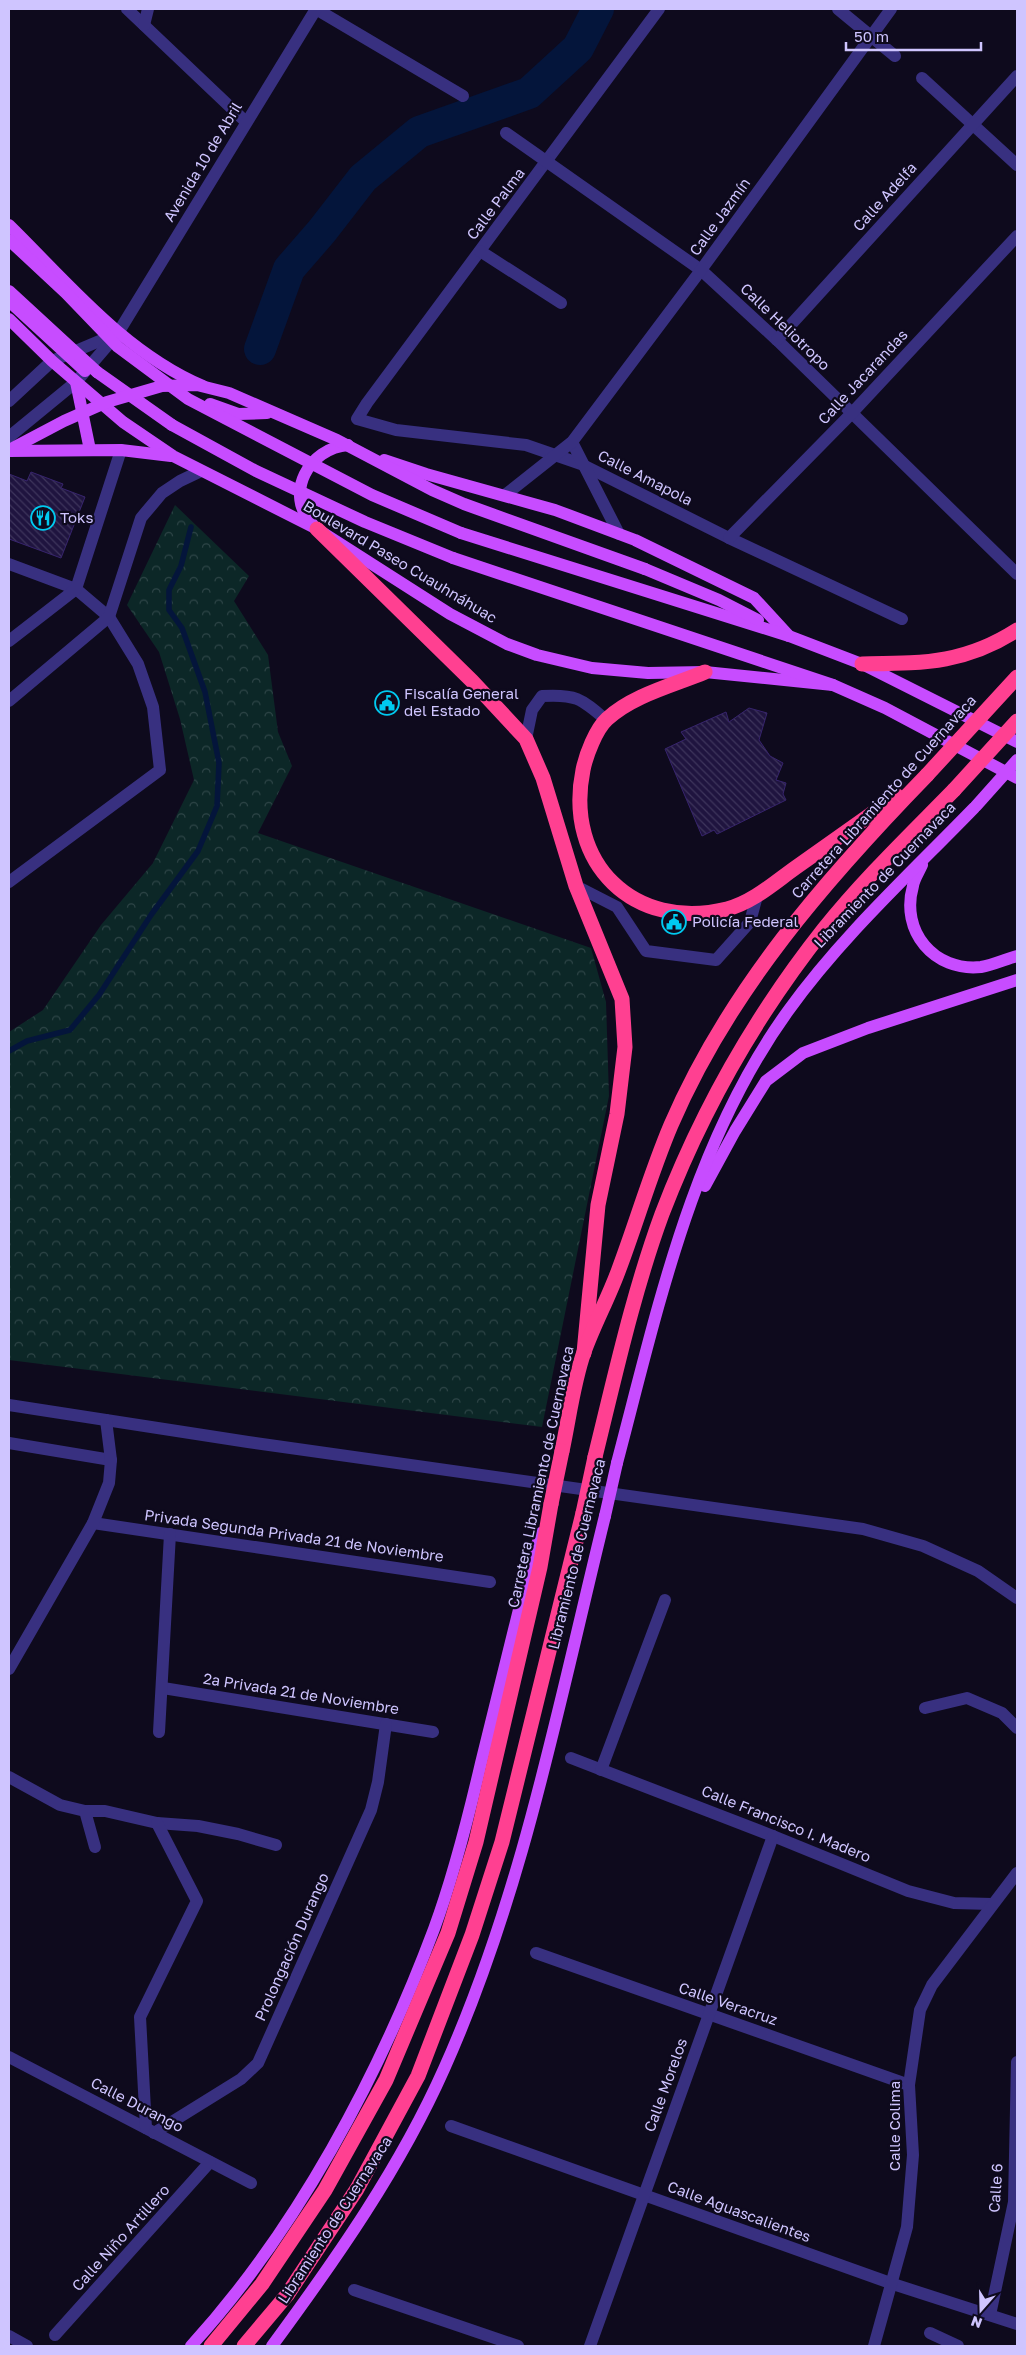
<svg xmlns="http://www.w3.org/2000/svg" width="1026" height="2355" font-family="'Golos Text',sans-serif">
<defs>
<pattern id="forest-crowns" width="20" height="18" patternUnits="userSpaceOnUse" patternTransform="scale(1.25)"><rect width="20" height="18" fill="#0c2727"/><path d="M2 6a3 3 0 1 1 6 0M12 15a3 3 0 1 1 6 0" fill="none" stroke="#2e4547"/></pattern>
<pattern id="building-back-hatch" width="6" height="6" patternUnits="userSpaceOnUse" patternTransform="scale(1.25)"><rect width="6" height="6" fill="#1f143f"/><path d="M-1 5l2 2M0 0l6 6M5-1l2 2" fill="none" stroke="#3e355c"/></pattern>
</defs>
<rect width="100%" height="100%" fill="#0e0a1d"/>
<!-- forest -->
<path fill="url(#forest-crowns)" d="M175 505 249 576 234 601 268 655 278 732 292 766 258 833 591 948 606 1002 609 1096 542 1427 9 1360V1032L43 1010 101 925 153 863 194 780 180 719 159 652 127 605Z"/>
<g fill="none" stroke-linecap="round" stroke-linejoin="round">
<!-- stream -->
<path stroke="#04153b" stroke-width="5.5" d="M9 1051 27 1041 70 1030 99 995 151 915 198 851 217 806 219 763 205 692 182 628 169 610V590L181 566 191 527"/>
<!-- river -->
<path stroke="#04153b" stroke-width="32" d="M260 349 289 269 322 231 363 178 419 132 529 93 578 48 598 9"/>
</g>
<!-- building -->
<g fill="url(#building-back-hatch)" stroke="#37246d">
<path d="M31 472 63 484 61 488 85 497 61 558 9 539V474L27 481Z"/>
<path d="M749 708 767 713 759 740 770 756 783 763 776 780 786 783 783 794 786 800 717 834 714 830 702 836 665 749 686 739 681 732 726 712 729 722Z"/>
</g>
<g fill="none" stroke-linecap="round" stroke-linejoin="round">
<!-- minor -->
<g stroke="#383080" stroke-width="12">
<path d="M127 9 246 122"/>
<path d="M316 9 463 96"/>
<path d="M659 9 367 403 357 419 396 430 526 445 581 464 729 538 902 619"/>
<path d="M838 9 895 56"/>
<path d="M144 25 148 9"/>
<path d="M922 78 1017 165"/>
<path d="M506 133 701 270 777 340 1017 574"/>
<path d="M480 251 561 303"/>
<path d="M777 340 1017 76"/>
<path d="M9 401 52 361 116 334"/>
<path d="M9 437 76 382 118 333 316 9"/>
<path d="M572 442 619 534"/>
<path d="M505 495 572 442 701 270 891 9"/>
<path d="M729 538 851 414 1017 236"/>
<path d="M9 564 76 589 109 617 138 664 153 707 160 770 9 882"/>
<path d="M9 641 76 589 121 450"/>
<path d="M9 701 109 617 141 518 162 493 180 481 201 471"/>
<path d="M526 739 532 710 542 696C575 694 581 698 606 720"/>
<path d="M576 886 617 907 646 951 716 960 750 922 757 896"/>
<path d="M9 1405 248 1442 863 1529 923 1546 978 1571 1017 1598"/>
<path d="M9 1443 111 1460"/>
<path d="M93 1523 490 1582"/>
<path d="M9 1669 93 1523 109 1483 111 1460 106 1420"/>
<path d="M163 1688 433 1732"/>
<path d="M925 1708 967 1698 1002 1713 1017 1728"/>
<path d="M159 1732 170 1534"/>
<path d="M571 1758 773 1836 908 1891 954 1903 992 1904"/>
<path d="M601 1770 665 1600"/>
<path d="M9 1777 60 1805 85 1811H105L157 1823 198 1826 238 1834 276 1845"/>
<path d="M85 1811 95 1847"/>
<path d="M536 1953 909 2085"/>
<path d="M9 2057 251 2183"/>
<path d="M451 2126 893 2284 1017 2324"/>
<path d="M146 2128 140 2017 197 1901 157 1823"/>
<path d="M154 2133 241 2079 258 2063 371 1810 378 1782 386 1724"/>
<path d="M354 2290 518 2346"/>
<path d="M990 2315 1014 2202 1017 2062"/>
<path d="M930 2333 958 2346"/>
<path d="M55 2335 210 2162"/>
<path d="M9 2336 27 2346"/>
<path d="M590 2346 773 1836"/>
<path d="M874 2346 907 2227 913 2155 909 2085 920 2010 932 1985 1017 1873"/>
</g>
<!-- major -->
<g stroke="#c74cff" stroke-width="12">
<path d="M9 225C68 283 125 353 203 386"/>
<path d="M9 301 85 371"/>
<path d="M9 319 52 361 123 422 173 456 317 529 450 614 507 644 537 655 592 668 648 673 705 672 833 685"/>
<path d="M97 372 172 425"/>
<path d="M76 382 90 450"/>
<path d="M210 404 238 414 267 413"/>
<path d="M9 451 121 450 171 456"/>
<path d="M384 460 426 474 555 510 635 540 754 598 789 636"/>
<path d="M313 525C283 494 309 448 348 445"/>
<path d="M461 533 789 636 862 664 1017 742"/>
<path d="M453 558 833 685 885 708 1017 778"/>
<path d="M645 569 719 600 758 620"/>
<path d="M922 865C919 872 914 879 913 886 900 931 934 972 981 967 993 965 1006 959 1017 956"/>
<path d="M705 1186 735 1131 766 1081 803 1053 868 1028 1017 980"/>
<path d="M617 1463C658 1308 692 1144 788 1011 842 936 910 874 974 808"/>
<path d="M191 2346C297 2230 379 2076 434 1929 454 1875 468 1819 481 1763 497 1697 514 1631 530 1565L541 1533"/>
<path d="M272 2346C336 2259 400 2168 444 2069 523 1893 559 1702 605 1516"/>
</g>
<!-- highway -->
<g stroke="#ff4091" stroke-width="15">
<path d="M317 529 472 681 526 739 543 778 576 886 622 999 625 1047 617 1114 598 1205 584 1353"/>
<path d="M862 664C923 663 964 664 1017 630"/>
<path d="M705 672C674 685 633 695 607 719 596 729 586 755 583 770 564 863 634 932 727 909 753 902 774 883 795 868 829 844 863 820 897 796"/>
<path d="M562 1451C569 1419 573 1383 584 1352 594 1324 609 1297 619 1269 637 1221 651 1172 671 1125 729 990 826 879 927 775"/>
<path d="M595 1457C615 1376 633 1293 662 1214 701 1112 756 1015 824 929 864 879 910 835 954 790"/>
<path d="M211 2346 262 2284 325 2190 386 2080 448 1933 476 1842 540 1567 551 1504"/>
<path d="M244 2346 287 2295 357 2189 418 2076 472 1935 502 1842 583 1513"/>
</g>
<!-- major-bridge -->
<g stroke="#c74cff" stroke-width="12">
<path d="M9 240 66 293 118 347 188 399 372 495 461 533"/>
<path d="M9 291 97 372"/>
<path d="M172 425 256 471 365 522 453 558"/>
<path d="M9 450 64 421 107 402 162 386 197 385 229 393 337 440 432 490 464 504 645 569"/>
<path d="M976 806 1017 760"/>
<path d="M605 1516 617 1463"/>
</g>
<!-- highway-bridge -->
<g stroke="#ff4091" stroke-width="15">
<path d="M927 775 1017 677"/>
<path d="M954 790 1017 721"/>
<path d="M551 1504 562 1451"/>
<path d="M583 1513 595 1457"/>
</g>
</g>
<!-- icons -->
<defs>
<g id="restaurant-ring" transform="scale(1.25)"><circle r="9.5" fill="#0e0a1d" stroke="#00caf0" stroke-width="1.5"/><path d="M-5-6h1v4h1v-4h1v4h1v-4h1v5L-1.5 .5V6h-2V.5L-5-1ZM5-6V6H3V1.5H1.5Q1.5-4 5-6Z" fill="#00caf0"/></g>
<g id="civic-ring" transform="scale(1.25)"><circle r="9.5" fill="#0e0a1d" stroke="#00caf0" stroke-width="1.5"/><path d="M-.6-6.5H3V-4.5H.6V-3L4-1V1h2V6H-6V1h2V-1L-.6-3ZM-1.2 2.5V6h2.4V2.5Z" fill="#00caf0"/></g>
</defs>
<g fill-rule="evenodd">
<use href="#restaurant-ring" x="43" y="518"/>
<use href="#civic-ring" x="387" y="703"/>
<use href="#civic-ring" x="674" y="922"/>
</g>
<g text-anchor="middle" stroke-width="4.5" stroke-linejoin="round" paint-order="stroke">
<!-- street labels -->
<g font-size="15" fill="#cfc5ff" stroke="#0e0a1d">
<text transform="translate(203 162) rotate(-59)" y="5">Avenida 10 de Abril</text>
<text transform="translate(885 197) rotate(-48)" y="5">Calle Adelfa</text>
<text transform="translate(496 204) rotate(-53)" y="5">Calle Palma</text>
<text transform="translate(720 217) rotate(-54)" y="5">Calle Jazmín</text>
<text transform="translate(785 327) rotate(44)" y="5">Calle Heliotropo</text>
<text transform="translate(863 377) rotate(-47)" y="5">Calle Jacarandas</text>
<text transform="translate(645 478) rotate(27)" y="5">Calle Amapola</text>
<text transform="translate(400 562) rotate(31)" y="5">Boulevard Paseo Cuauhnáhuac</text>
<text transform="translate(884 797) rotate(-48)" y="5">Carretera Libramiento de Cuernavaca</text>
<text transform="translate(885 875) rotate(-46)" y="5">Libramiento de Cuernavaca</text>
<text transform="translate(541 1477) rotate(-78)" y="5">Carretera Libramiento de Cuernavaca</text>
<text transform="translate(294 1536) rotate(8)" y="5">Privada Segunda Privada 21 de Noviembre</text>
<text transform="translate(577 1554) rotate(-76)" y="5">Libramiento de Cuernavaca</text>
<text transform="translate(301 1694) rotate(9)" y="5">2a Privada 21 de Noviembre</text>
<text transform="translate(786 1824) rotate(22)" y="5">Calle Francisco I. Madero</text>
<text transform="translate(292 1947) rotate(-66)" y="5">Prolongación Durango</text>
<text transform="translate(728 2004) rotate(19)" y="5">Calle Veracruz</text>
<text transform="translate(666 2085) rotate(-70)" y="5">Calle Morelos</text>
<text transform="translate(137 2105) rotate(27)" y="5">Calle Durango</text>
<text transform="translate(895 2126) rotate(-90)" y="5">Calle Colima</text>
<text transform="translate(996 2188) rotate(-86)" y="5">Calle 6</text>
<text transform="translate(739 2212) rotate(20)" y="5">Calle Aguascalientes</text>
<text transform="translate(335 2220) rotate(-57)" y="5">Libramiento de Cuernavaca</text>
<text transform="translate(121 2238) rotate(-48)" y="5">Calle Niño Artillero</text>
</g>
<!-- poi labels -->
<g font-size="15" fill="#cfc5ff" stroke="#0e0a1d" text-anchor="start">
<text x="60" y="523">Toks</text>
<text x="404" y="699">Fiscalía General<tspan x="404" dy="17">del Estado</tspan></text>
<text x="692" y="927">Policía Federal</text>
</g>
</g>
<!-- border -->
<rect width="1026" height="2355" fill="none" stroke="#cfc5ff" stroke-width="20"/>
<!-- north arrow -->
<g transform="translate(981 2310) rotate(200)" stroke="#0e0a1d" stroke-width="4" paint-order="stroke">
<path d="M0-4L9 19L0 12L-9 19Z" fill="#cfc5ff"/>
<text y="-8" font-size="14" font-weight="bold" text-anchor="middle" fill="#cfc5ff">N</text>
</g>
<!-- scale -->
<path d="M846 42v8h135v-8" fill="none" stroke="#cfc5ff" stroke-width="2.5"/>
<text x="854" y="42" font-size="15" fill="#cfc5ff" stroke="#0e0a1d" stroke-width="4" paint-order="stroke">50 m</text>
</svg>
